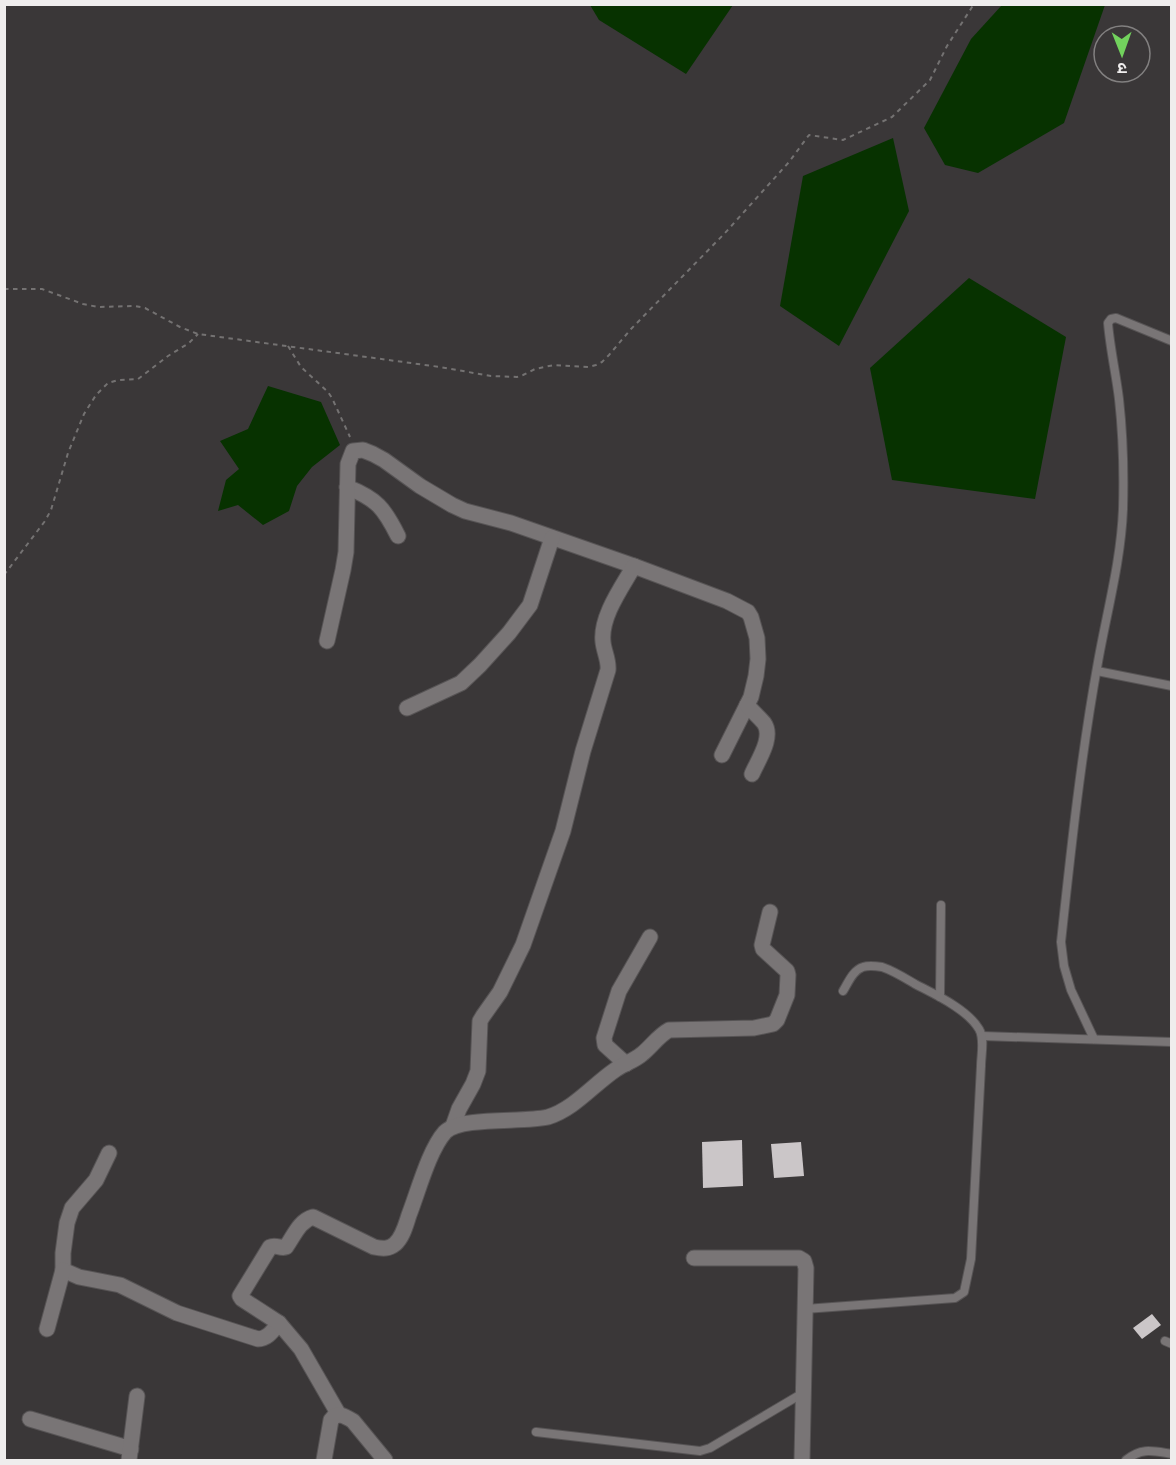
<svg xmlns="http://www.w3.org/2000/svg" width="1176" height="1465" font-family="'Fira Sans Condensed','Noto Sans Devanagari',sans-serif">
<rect width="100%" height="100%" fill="#3a3738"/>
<!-- water -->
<g fill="#073200">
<path d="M590 5H733L686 74 599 20Z"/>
<path d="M1002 5H1105L1064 123 978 173 945 165 924 128 971 39Z"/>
<path d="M893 138 909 211 839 346 780 306 803 176Z"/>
<path d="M969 278 1066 337 1035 499 892 480 870 368Z"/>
<path d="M268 386 321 402 340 445 312 467 297 486 289 511 263 525 238 505 218 511 226 480 239 469 220 441 248 429Z"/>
</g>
<!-- building -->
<g fill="#cbc6c8">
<path d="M742 1140 743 1186 703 1188 702 1142Z"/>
<path d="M801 1142 804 1176 774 1178 771 1144Z"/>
<path d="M1152 1314 1161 1325 1142 1339 1133 1328Z"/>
</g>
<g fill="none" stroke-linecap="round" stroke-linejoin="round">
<!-- lane casing -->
<g stroke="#575455" stroke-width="10">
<g id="lane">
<path d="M1097 671 1172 686"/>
<path d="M940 997 941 905"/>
<path d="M982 1036 1172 1042"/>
<path d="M1094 1039 1071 990 1064 966 1061 942C1071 849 1081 755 1098 662 1107 611 1121 561 1123 509 1124 473 1123 435 1119 399 1116 374 1110 348 1108 323L1111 319 1116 318 1172 341"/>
<path d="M805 1309 955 1298 964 1292 971 1259 981 1066C981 1055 985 1039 979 1029 967 1009 936 995 915 984 905 978 894 971 882 967 876 966 869 965 863 967 853 970 848 983 843 991"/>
<path d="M1165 1341 1172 1344"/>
<path d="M536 1432 700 1451 710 1448 803 1393"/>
<path d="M1126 1460C1142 1447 1153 1451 1172 1454"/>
</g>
</g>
<!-- street casing -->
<g stroke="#575455" stroke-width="17">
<g id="street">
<path d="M347 487C377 499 384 508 398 536"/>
<path d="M327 641 343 570 346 552 348 464 353 451 363 450 373 454 384 460 420 486 452 505 465 511 511 523 634 566 727 601 748 612 751 617 757 638 758 659 756 676 751 697 722 755"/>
<path d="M747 705C752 711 759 717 764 723 774 737 758 760 752 774"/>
<path d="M407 708 461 683 480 665 509 633 530 605 552 538"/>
<path d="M626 1064 605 1045 604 1038 619 991 650 937"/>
<path d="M453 1126 459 1109 473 1084 478 1071 480 1021 483 1016 500 992 523 945 563 831 583 751 608 670C609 660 604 652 603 642 600 617 622 587 634 566"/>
<path d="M109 1153 96 1180 72 1208 67 1223 63 1253V1270L79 1277 120 1285 177 1313 258 1339C268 1339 273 1330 279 1323"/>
<path d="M694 1258H799L804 1261 806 1268 802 1460"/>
<path d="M47 1329 63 1270"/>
<path d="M339 1415 301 1349 279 1323 242 1299 240 1296 270 1247C276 1244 280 1249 286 1247 294 1236 299 1221 313 1217L374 1247C383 1249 389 1249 395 1244 403 1237 406 1224 409 1215 418 1192 429 1150 445 1132 461 1116 524 1123 548 1117 574 1109 593 1085 615 1070 623 1064 634 1061 642 1054 652 1046 658 1036 669 1030L754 1028 773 1024 777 1020 787 995 788 975 787 971 763 949 762 945 770 912"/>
<path d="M30 1419 131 1449"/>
<path d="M129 1460 137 1396"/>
<path d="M324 1460 331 1420C337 1411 345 1416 353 1421L385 1460"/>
</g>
</g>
<!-- path -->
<g stroke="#747272" stroke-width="2" stroke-dasharray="4.5 4.5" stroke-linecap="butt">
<path d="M4 289H42L83 304 98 307 135 306 145 308 180 327 198 334 440 367 491 376 517 377 523 375 535 369 554 365 589 367 596 365 602 362 609 355 631 329 725 233 789 162 809 135 843 140 892 117 930 80 947 46 974 4"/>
<path d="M288 346 301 367 328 392 332 398 350 437"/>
<path d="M4 575 45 521 51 510 68 453 84 414 96 395 108 383 118 380 138 379 168 356 189 343 198 334"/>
</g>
<!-- lane -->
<use href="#lane" stroke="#797576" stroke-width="8"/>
<!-- street -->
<use href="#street" stroke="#797576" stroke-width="15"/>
</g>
<!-- border -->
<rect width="1176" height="1465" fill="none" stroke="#efeded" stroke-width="12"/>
<!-- north arrow -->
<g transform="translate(1122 54) rotate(179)"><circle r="28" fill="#3a3738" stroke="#828080" stroke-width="1.5"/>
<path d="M0-4.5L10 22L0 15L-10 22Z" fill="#72d25d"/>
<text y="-9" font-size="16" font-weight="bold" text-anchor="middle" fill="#efeded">उ</text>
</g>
</svg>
